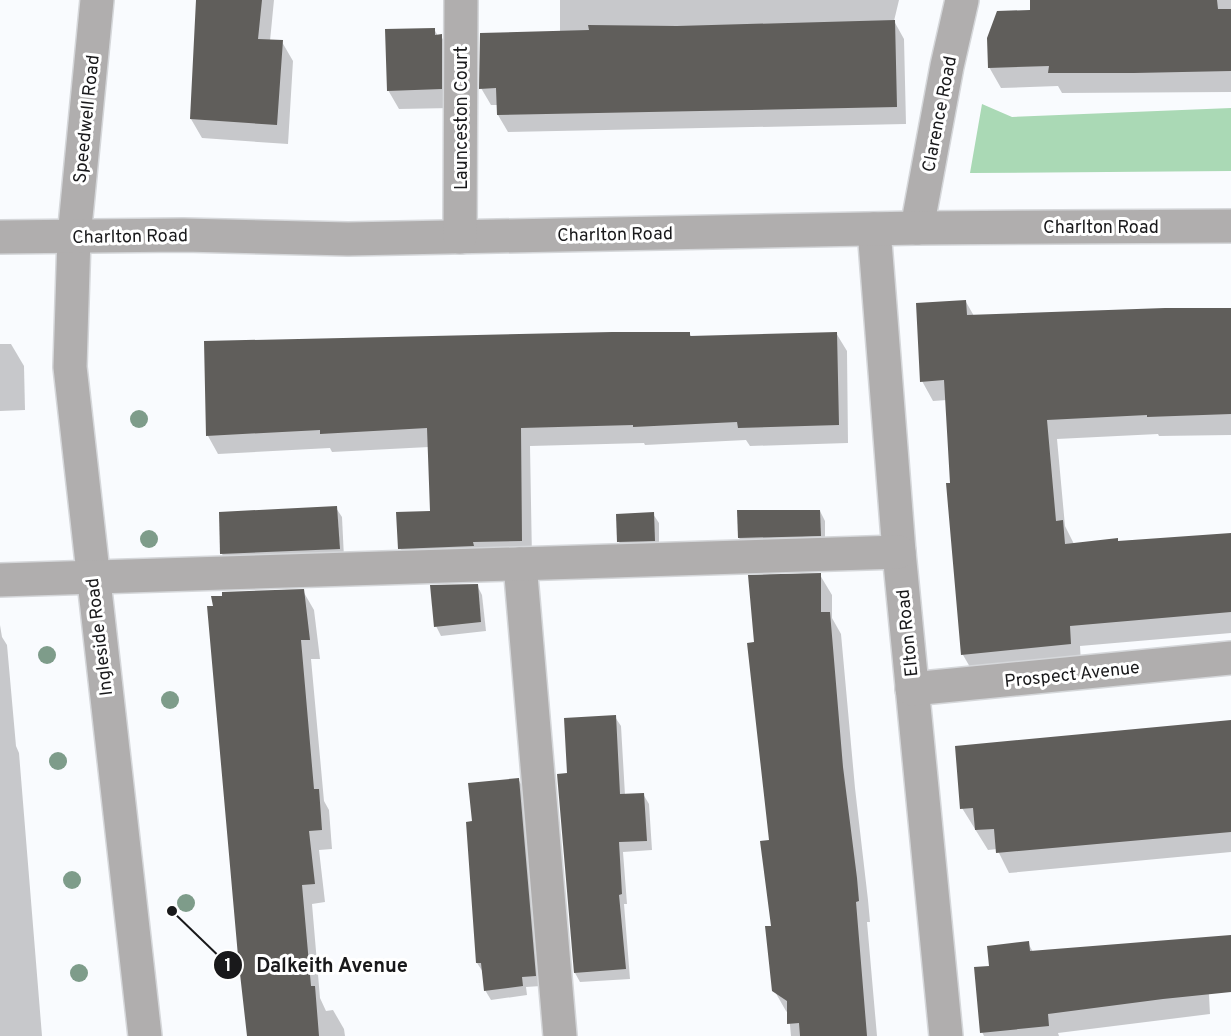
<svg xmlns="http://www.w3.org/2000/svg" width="1231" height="1036" font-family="Overpass,sans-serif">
<rect width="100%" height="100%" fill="#f9fbfe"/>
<!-- green -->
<path fill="#aad9b5" d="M982 104 1012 117 1231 108V171L970 173Z"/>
<!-- shadow -->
<g fill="#0003">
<path d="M198 0H274L270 41 282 42 293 61 288 144 202 138 191 119Z"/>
<path d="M560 0H899L894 21 904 39 906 124 508 132 498 115V105H491L481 88 560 33Z"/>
<path d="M1031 0H1231V92L1062 93 1058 86 1001 88 989 67 1032 11Z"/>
<path d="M434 29 438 36H441L452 55V108L399 109 388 90Z"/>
<path d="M966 302 974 316 1231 308V435L1159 436 1158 434 1057 439 1065 526 1074 544 1231 535V633L1080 646 1081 663 974 674 963 655 947 400 933 401 922 381Z"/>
<path d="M689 333 692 337 836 333 847 351 848 443 750 446 746 440 645 445 644 443 530 446 532 559 410 566 400 548 431 513 429 447 332 452 330 448 218 454 208 436 206 342Z"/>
<path d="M0 344H11L24 366 25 410 0 411Z"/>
<path d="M336 508 342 517 344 558 227 563 222 554 221 514Z"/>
<path d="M820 511 825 521V545L745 547 739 538Z"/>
<path d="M653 514 659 523V550L624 551 619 542Z"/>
<path d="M820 575 832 595V618L841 634 855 788 868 900 870 922H867L877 1036H791L789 1014 786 1011 774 990 771 841 756 643Z"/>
<path d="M477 585 482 595 486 631 441 636 436 626Z"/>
<path d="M303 591 314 610 320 659H311L324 801 329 810 332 849 319 850 325 902 312 904 320 998 326 1011 333 1010 344 1029 345 1036H249Z"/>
<path d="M0 625 2 637 7 645 16 746 19 753 42 1036H0Z"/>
<path d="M615 717 621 726 625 795 643 794 649 804 652 850 623 852 627 904H624L630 979 580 982 575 973 558 775 569 774Z"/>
<path d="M1231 721V852L1009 873 997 849 988 850 962 808Z"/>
<path d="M518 779 524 789 541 986 526 987 527 995 491 1000 485 990 483 972 477 963Z"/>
<path d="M1028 943 1033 952 1207 957 1210 1014 1058 1033 1059 1036H984L982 1032 991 967Z"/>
</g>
<!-- building -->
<g fill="#605e5b">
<path d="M196 0H262L258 39 283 40 277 125 190 119Z"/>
<path d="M1030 0H1217L1218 9H1231V71L1134 73H1048L1049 66 988 68 987 38 997 11 1030 10Z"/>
<path d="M895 20 897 107 497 115 496 88 479 89 480 33 589 30 588 25 677 26Z"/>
<path d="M435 28V35L442 34V89L387 91 385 29Z"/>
<path d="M966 300 967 315 1165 308H1231V414L1147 417V415L1047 420 1056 521 1063 520 1065 544 1118 538V541L1231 533V612L1070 626 1071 644 961 655 946 483H950L944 380 920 382 916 303Z"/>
<path d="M612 332H690V336L837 332 839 425 738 428 737 422 633 427V425L521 428 522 541 473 542 474 546 398 549 396 512 430 511 427 428 320 434V430L206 436 204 341Z"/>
<path d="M337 506 340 549 220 554 219 512Z"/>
<path d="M737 510H820L821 536 738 538Z"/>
<path d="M654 512 655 541 617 542 616 514Z"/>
<path d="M821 573V612H830L843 767 857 878 859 901 856 902 867 1036H800L799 1023 787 1024V1001L772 991 765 926H771L760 841 769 840 747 643 754 642 748 575Z"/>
<path d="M478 584 481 622 434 627 430 585Z"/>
<path d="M304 589 310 640H301L314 789H319L322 830 309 831 315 884 302 885 311 986H315L319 1036H247L238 956 207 606H213L211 596H222V592Z"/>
<path d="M616 715 620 794 644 793 647 841 619 842 622 894 619 895 626 969 574 973 557 774 567 773 564 718Z"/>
<path d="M1231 720V832L996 853 994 829 975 830 973 808 960 809 955 746Z"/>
<path d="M519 778 536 976 522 977 523 986 484 991 481 963H476L466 822 472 821 468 783Z"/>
<path d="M1231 935V992L1163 999 1048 1014 1049 1026 980 1033 974 967 989 966 987 946 1029 941 1030 951Z"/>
</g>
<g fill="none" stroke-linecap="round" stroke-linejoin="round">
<!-- minor casing -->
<g stroke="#d5d7da" stroke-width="36">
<g id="minor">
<path d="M97 0 74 237 70 367 145 1036"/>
<path d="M917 228 947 66 962 0"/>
<path d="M874 229 899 552 946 1036"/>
<path d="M0 237 183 235 348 239 917 228 1231 226"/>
<path d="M460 237 461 0"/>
<path d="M520 564 560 1036"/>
<path d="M0 580 899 552"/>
<path d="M912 689 1231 658"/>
</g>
</g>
<!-- minor -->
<use href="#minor" stroke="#b0aeae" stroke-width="33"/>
</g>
<!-- trees -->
<g fill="#7e9c8a">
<circle cx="139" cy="419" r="9"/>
<circle cx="149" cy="539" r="9"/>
<circle cx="47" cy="655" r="9"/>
<circle cx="170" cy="700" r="9"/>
<circle cx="58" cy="761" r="9"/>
<circle cx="72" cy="880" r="9"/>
<circle cx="186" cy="903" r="9"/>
<circle cx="79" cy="973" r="9"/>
</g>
<g text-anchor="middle" stroke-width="6" stroke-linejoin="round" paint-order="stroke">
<!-- street labels -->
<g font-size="18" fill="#19191b" stroke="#fff">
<text transform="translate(939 114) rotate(-79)" y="6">Clarence Road</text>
<text transform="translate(461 118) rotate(-90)" y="6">Launceston Court</text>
<text transform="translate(86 119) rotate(-84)" y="6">Speedwell Road</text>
<text x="1101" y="233">Charlton Road</text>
<text transform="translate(615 234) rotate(-1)" y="6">Charlton Road</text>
<text transform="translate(130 236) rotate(-1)" y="6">Charlton Road</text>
<text transform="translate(907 633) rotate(-96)" y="6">Elton Road</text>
<text transform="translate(99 637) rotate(-97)" y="6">Ingleside Road</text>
<text transform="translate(1072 674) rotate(-6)" y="6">Prospect Avenue</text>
</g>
</g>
<!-- callouts -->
<path fill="none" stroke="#19191b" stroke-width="2" d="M172 911L228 965"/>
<g fill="#19191b" stroke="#fff" stroke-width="2">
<circle cx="172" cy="911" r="6"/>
<circle cx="228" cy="965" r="15"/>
</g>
<g font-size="18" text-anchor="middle" font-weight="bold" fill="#fff">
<text x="228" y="971">1</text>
</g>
<g font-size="20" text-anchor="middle" font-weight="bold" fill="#19191b" stroke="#fff" stroke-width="6" stroke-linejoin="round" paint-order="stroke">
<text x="332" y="972">Dalkeith Avenue</text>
</g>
</svg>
